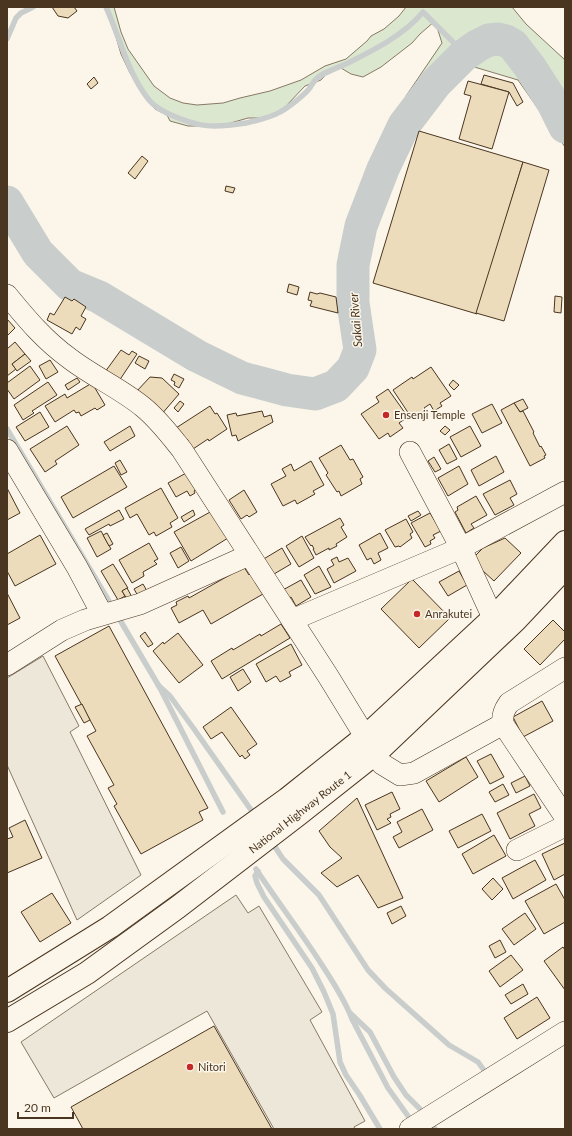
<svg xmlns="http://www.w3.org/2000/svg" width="572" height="1136" font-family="Lato,sans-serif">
<rect width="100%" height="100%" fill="#fbf6e9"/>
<!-- green -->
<path fill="#dce7d0" stroke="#887966" d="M104 7H114L121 32 128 49 154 86 170 98 183 103 197 105 223 103 240 98 270 91 301 80 325 66 346 59 367 41 371 36 384 29 399 16 406 7H512L526 24 565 60V147L518 80 471 66 423 105 406 96 442 43 435 21 420 34 412 43 381 67 363 77 351 74 341 68 328 72 321 80 305 86 286 106 270 118H248L220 126H188L170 121 167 115 155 109 130 73 121 54 113 27Z"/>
<!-- parking -->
<g fill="#ede7d9" stroke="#887966">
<path d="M43 656 79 726 70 732 141 875 77 920 7 765V678Z"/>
<path d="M236 895 248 913 259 906 322 1012 310 1020 365 1121 354 1127 355 1129H274L207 1011 54 1098 21 1042Z"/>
</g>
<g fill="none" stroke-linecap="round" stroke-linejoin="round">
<!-- stream -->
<g stroke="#c9cecd" stroke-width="5.5">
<path d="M106 7C120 38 128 74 149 100 155 107 161 110 169 114 199 128 214 128 246 123 258 120 270 118 280 112 288 108 303 96 309 89 313 83 315 78 323 74 331 70 339 67 348 63 374 50 404 35 423 12L453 42 463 56"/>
<path d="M7 39 16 18 21 13 33 7"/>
<path d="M7 429 113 608"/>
<path d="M117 615 160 688 223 812"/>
<path d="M158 685 170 696 194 729 256 817"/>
<path d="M271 841 283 859 319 895 368 970 385 988 449 1045 478 1062 486 1073"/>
<path d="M256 869C277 901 301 932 322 965 333 982 345 1000 352 1019L388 1088 408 1116"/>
<path d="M258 871 255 876 257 883 264 897 312 968 324 992 333 1014 340 1062 346 1075 359 1094 380 1129"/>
<path d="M350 1013 370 1032 394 1077 406 1095 420 1109"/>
<path d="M433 1127 435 1129"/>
</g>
<!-- river -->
<path stroke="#c9cecd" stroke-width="33" d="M7 202 38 253 70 285 99 297 197 356 242 378 287 390 315 394 336 386 353 368 360 350 353 303V265L361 226 383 169 404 125 436 83 463 56 477 46 489 40 498 39 506 41 513 45 530 67 553 103 565 127"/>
</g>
<!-- building -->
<g fill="#ecdcbc" stroke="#4a3520">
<path d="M52 7H74L77 11 68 18 58 16Z"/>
<path d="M484 75 513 83 523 102 517 106 509 92 481 84Z"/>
<path d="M94 77 98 83 91 89 87 84Z"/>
<path d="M468 81 509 92 492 149 459 139 471 96 464 94Z"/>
<path d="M419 131 523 162 477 314 373 283Z"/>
<path d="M142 156 148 161 135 179 128 173Z"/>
<path d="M523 162 549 170 504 321 476 313Z"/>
<path d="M226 186 235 188 233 193 225 191Z"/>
<path d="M289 284 299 287 297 295 287 292Z"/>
<path d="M310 292 317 294 320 293 336 297 338 313 310 306 312 301 308 300Z"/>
<path d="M555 296 562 297 561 313 554 312Z"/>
<path d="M65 297 72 301 74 299 86 307 81 316 86 319 80 330 76 327 72 334 47 320 50 313 54 315Z"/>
<path d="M7 319 15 328 7 336Z"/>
<path d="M15 342 25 354 12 364 16 369 7 376V349Z"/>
<path d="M121 350 129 355 132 351 137 354 119 381 105 372Z"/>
<path d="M25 354 31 361 17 371 12 364Z"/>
<path d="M139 356 149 361 145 369 135 363Z"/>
<path d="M50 360 58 372 46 379 39 366Z"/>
<path d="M30 366 40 380 14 399 7 389V383Z"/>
<path d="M431 367 451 396 440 403 442 406 434 411 430 404 424 408 426 410 416 416 415 414 411 417 393 390 412 377 413 379Z"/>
<path d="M174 374 184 379 179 388 174 385 175 382 171 380Z"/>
<path d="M150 377 162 378 179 394 161 415 136 392Z"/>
<path d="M77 378 80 382 68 390 65 385Z"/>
<path d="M453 380 459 385 454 390 449 385Z"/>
<path d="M48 382 57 395 32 411 34 413 23 420 14 405Z"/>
<path d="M92 383 105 405 97 410 95 408 81 416 79 412 76 413 74 410 55 422 45 406 65 394 67 398Z"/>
<path d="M388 389 408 417 399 423 403 428 390 437 388 433 379 439 361 414 379 402 376 397Z"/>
<path d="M523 399 528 408 520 412 514 403Z"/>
<path d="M180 401 184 404 178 412 174 408Z"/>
<path d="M514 403 520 412 523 411 534 432 533 433 540 447 541 446 546 455 544 456 545 458 530 466 501 410Z"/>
<path d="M492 404 502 423 482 433 472 414Z"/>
<path d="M210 406 215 414 217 413 227 429 209 441 208 439 193 449 187 439 185 441 176 428Z"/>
<path d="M262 411 264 417 271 415 273 422 238 441 236 435 232 436 227 415 236 413 237 416Z"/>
<path d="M40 412 49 427 25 441 16 427Z"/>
<path d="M67 426 79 445 55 461 57 464 45 472 30 449Z"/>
<path d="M130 426 135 436 110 451 104 442Z"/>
<path d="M445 426 450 430 445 435 440 431Z"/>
<path d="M470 426 481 446 461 457 450 437Z"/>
<path d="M449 444 457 459 447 464 439 450Z"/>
<path d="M341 445 350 460 353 459 363 477 360 479 362 484 341 496 339 491 337 492 326 475 328 473 319 458Z"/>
<path d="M496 456 504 472 479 486 471 470Z"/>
<path d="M434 457 441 469 435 472 428 461Z"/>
<path d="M120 460 127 472 121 475 115 463Z"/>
<path d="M311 461 324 485 313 491 315 494 297 504 295 500 283 506 271 484 286 476 282 469 291 464 294 471Z"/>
<path d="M114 466 127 487 73 518 61 497Z"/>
<path d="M459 466 468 484 448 496 438 478Z"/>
<path d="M188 472 197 489 194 491 195 493 190 496 187 491 176 497 168 483Z"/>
<path d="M510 480 517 494 510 498 514 505 495 515 483 494Z"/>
<path d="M7 488 20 513 7 520Z"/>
<path d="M161 488 178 518 170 523 172 527 156 536 154 532 149 535 137 514 130 518 125 508Z"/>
<path d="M244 490 257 512 249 517 247 515 241 519 229 500Z"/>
<path d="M476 496 487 515 471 524 474 528 466 533 455 512 458 510 457 507Z"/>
<path d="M119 510 124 519 110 526 109 524 89 535 85 529Z"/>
<path d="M193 510 195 515 184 522 181 517Z"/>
<path d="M212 511 228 538 191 561 174 532Z"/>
<path d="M418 511 421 515 411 521 408 516Z"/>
<path d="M430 513 441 531 433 535 435 538 430 541 431 544 425 547 411 523Z"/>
<path d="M340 518 344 525 341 527 347 537 336 544 337 546 329 550V548L316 555 313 549H314L312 545 311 546 305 537Z"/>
<path d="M406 519 413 532 410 534 412 538 400 547 399 546 395 547 385 530Z"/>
<path d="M101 531 111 549 97 557 87 538Z"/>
<path d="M107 533 113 544 109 546 103 535Z"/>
<path d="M380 533 388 548 378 553 381 560 374 564 371 558 367 560 359 545Z"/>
<path d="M40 535 56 564 15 586 7 571V554Z"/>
<path d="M302 536 314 558 299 567 286 546Z"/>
<path d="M505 538 521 553 494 581 471 560 483 548Z"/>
<path d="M149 543 158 559 154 561 157 564 143 572 144 576 132 583 119 560Z"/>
<path d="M181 547 189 561 178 568 170 553Z"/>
<path d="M282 548 291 564 274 574 269 566 266 568 262 560Z"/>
<path d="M337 557 339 562 348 558 356 571 334 583 327 569 334 565 331 560Z"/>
<path d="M113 564 128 588 122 591 125 596 118 600 101 571Z"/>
<path d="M319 566 331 587 315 594 304 575Z"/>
<path d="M244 567 249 575 251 573 263 594 211 624 203 610 179 623 171 608 177 605 176 602 188 596 189 598Z"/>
<path d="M459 571 467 585 448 596 439 582Z"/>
<path d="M412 579 450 618 419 648 381 609Z"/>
<path d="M301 580 311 597 296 606 291 597 286 600 281 591Z"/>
<path d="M143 584 147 591 138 596 134 589Z"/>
<path d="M127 588 132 597 127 599 122 591Z"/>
<path d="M7 593 20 618 7 625Z"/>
<path d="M553 620 565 632V639L540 665 524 649Z"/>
<path d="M281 624 290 638 222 679 211 661 232 648 233 650 260 634 261 636Z"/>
<path d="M109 626 208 808 199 812 203 820 141 854 114 806 117 804 108 788 114 785 87 736 96 731 55 656Z"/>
<path d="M145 632 153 644 148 647 140 636Z"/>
<path d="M178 633 203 665 179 683 153 651 163 642 164 644Z"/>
<path d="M291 644 302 665 289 672 291 676 280 682 276 676 266 682 256 664Z"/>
<path d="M243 669 251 682 238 691 230 677Z"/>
<path d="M542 701 553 721 523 737 513 717Z"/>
<path d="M82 704 90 720 84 723 75 707Z"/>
<path d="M231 707 257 744 247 751 250 755 245 759 242 755 240 757 222 732 211 739 203 727Z"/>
<path d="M491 754 504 777 490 784 477 761Z"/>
<path d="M466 757 478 777 439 802 426 781Z"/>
<path d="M525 776 530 786 516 793 511 783Z"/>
<path d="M503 784 509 795 495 802 489 792Z"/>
<path d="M392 792 400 809 390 814 391 817 387 819 391 823 377 830 365 805Z"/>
<path d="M534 794 541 808 529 814 535 826 510 839 497 813Z"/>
<path d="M357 798 403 898 378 908 358 875 337 887 321 873 342 858 330 847 319 831Z"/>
<path d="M422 809 433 830 399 848 393 837 402 832 397 822Z"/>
<path d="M482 814 491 831 458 848 449 831Z"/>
<path d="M25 820 42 858 7 873V839L13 837 9 828Z"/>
<path d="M494 835 506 856 473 874 462 854Z"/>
<path d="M565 843V874L554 880 542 854Z"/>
<path d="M535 860 546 880 513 899 502 878Z"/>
<path d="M493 878 503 889 492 900 482 889Z"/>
<path d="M556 884 565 900V922L544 934 525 901Z"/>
<path d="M52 893 71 923 40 942 21 912Z"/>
<path d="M401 906 406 916 392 924 387 913Z"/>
<path d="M525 913 536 929 514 945 502 929Z"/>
<path d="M500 940 506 952 495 958 489 946Z"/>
<path d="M563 947 565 950V990L544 961Z"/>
<path d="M511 955 523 970 500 987 489 971Z"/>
<path d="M523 984 528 994 511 1004 505 995Z"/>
<path d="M537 997 550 1018 517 1039 504 1018Z"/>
<path d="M214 1026 272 1129H83L71 1107Z"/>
</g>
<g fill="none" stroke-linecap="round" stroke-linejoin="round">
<!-- minor casing -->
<g stroke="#4a3520" stroke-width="22">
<g id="minor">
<path d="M7 295C26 318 44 340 69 358 92 376 120 388 143 407 158 419 170 435 182 450L328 676 382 764 400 775 414 773 503 724 565 817"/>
<path d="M7 450 77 567 102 614"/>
<path d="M410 452 461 548 493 618"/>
<path d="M292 620 461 548 565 492"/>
<path d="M7 665 62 630 85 620 140 604 249 555"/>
<path d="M503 724C502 715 504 710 509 703L565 668"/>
<path d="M517 850 565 826"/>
<path d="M410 1129 565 1032"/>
</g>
</g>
<!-- highway casing -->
<g stroke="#4a3520" stroke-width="24">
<g id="highway">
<path d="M7 991 110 927 287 799 366 736 493 618 565 542"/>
<path d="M7 1021 87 973 178 907 299 814 376 753 516 620 565 568"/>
</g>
</g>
<!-- minor -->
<use href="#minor" stroke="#fbf6e9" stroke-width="21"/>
<!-- highway -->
<use href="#highway" stroke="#fbf6e9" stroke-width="22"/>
</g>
<!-- markers -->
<g fill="#c62828" stroke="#fbf6e9" stroke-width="1.5">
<circle cx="386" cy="415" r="4"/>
<circle cx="417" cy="614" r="4"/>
<circle cx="190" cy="1067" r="4"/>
</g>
<g text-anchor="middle" stroke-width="3" stroke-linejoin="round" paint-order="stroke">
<!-- poi labels -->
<g font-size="11" fill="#4a3520" stroke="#fbf6e9" text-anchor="start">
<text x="394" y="419">Ensenji Temple</text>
<text x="425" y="618">Anrakutei</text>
<text x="198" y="1071">Nitori</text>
</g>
<!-- street labels -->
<g font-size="11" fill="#4a3520" stroke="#fbf6e9">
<text transform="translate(300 812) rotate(-38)" y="4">National Highway Route 1</text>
</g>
<!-- water labels -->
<g font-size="12" font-style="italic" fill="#4a3520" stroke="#fbf6e9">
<text transform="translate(356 320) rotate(-95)" y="4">Sakai River</text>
</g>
</g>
<!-- border -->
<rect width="572" height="1136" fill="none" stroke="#4a3520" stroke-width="16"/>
<!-- scale -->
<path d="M18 1112v6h55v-6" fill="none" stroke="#4a3520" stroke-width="2"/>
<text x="24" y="1112" font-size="12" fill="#4a3520" stroke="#fbf6e9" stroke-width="3" paint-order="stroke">20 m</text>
</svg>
